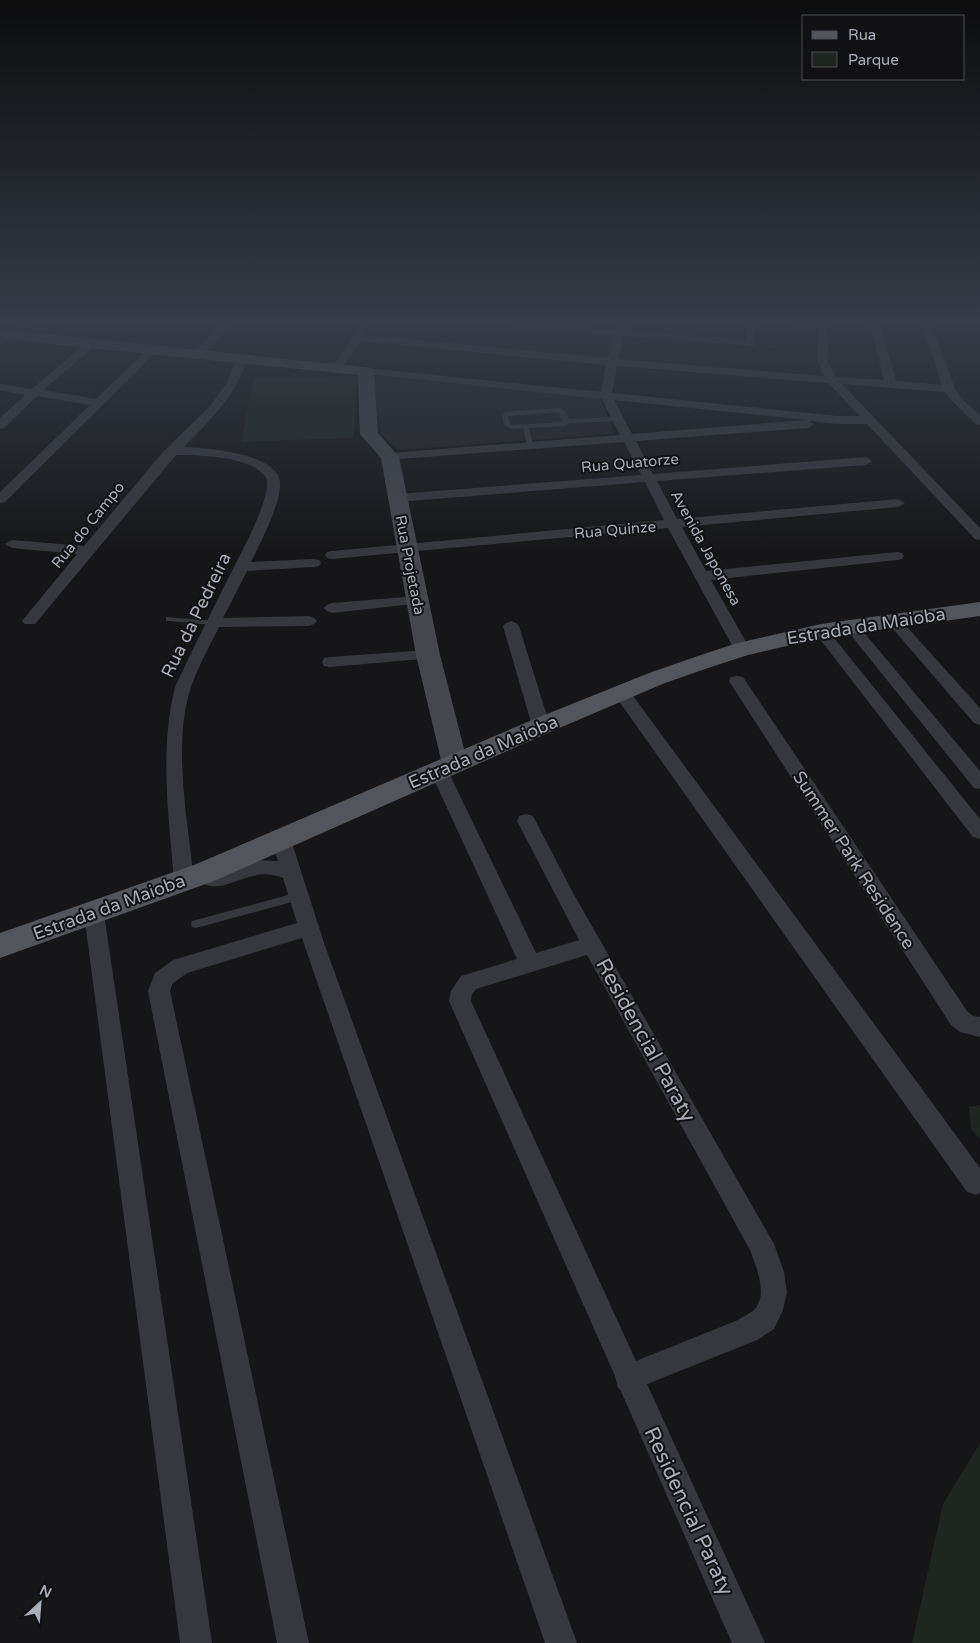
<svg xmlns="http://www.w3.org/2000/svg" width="980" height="1643" font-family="'Varela Round',sans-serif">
<rect width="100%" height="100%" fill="#161618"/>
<!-- built -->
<path fill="#222225" d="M379 376 600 398 615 434 399 450 380 434 373 379Z"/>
<!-- green -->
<g fill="#1e261f">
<path d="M357 376 354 438 241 442 254 379Z"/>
<path d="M980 1105V1139L971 1129 969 1107Z"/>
<path d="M980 1443V1643H912L943 1504Z"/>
</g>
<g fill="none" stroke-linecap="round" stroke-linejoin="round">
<!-- path -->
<path stroke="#3d3f44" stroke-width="2" stroke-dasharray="1 2.5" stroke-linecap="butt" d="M761 345 776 347 794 359 810 361"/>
<!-- lane -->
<g fill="#37383d" fill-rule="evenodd">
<path d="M560 408 565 411 569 419 617 417 620 419 617 421 569 423 565 426 529 428 533 445 530 447 527 445 523 428 511 429 504 425 502 415 506 412ZM559 412 562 422 512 425 510 424 508 416Z"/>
<path d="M166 617 213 621 217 623 213 625 169 621H166Z"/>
<path d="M299 892 303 893 304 896 303 899 196 928 192 927 191 924 192 921 196 920Z"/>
</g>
<!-- street -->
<g fill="#37383d" fill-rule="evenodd">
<path d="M20 324H31L0 346V338Z"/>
<path d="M221 324H232L202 355H194L193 353 194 351Z"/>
<path d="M361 324H371L364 335 608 358 614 335 516 327 511 324H548L615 329 617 324H627L626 330 746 340 745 324H755L754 346 624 336 618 359 824 376 818 362 817 326C810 331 794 329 788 324H815L817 326V324H827L828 362 836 377 884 380 870 324H880L896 381 942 385 922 324H932L955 389 961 398 980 415V425L976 424 953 402 945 392 842 384 980 528V540L975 539 867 424H837L809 421 814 424 808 428 636 441 653 474 866 457 872 461 866 465 657 481 677 519 898 499 905 503 898 507 682 527 706 571 897 552 902 553 904 556 902 559 897 560 711 580 750 649 748 652H736L734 649 668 528 332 559 327 558 325 555 327 552 332 551 664 520 645 482 397 502 392 501 390 498 392 495 397 494 641 475 624 442 386 460 384 457 390 453 620 435 602 399 366 374 360 371 366 368 601 392 606 365 360 341 341 370H333L331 368ZM617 366 828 383 860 416H837L612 393ZM614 400 807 420 632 434Z"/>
<path d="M92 340 97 343 96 345 43 390 96 399 150 347H158L159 349 5 502 0 503V492L90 405 37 396 4 428 0 429V418L25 395 0 390V384L32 389 88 341Z"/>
<path d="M242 355 247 358C237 395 210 420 184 447 206 448 277 453 280 482 282 501 260 544 251 562L314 559 319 560 321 563 319 566 314 567 247 571 223 618 309 616 314 618 317 621 314 624 309 626 219 627C209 647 198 667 191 687 172 745 188 821 194 881L191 886 184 889 177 886 174 881C169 816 159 752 175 687 194 646 214 607 234 567 246 543 260 518 266 493 267 487 269 480 264 475 248 456 199 455 176 455L35 624H25L22 621 77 554 12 548 5 544 12 540 84 546 163 452 210 406 226 384 237 358Z"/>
<path d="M417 596 422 597 424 600 422 603 332 613 327 611 324 608 327 605 332 603Z"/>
<path d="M893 615 898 617 980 708V725L974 723 888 623 885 620 888 617Z"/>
<path d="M511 621 516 623 519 626 550 726 547 730 541 732 535 730 532 726 503 626 506 623Z"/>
<path d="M851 621 856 623 980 771V789L974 788 846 629 843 626 846 623Z"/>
<path d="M821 626 826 628 980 819V839L973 837 816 634 813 631 816 628Z"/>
<path d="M428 650 434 652 436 655 434 658 330 667 324 666 322 662 324 658 330 657Z"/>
<path d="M737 676 743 677 967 1011 973 1016 980 1017V1037L960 1032 951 1025 729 681 731 677Z"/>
<path d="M622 688 628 689 980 1168V1193L976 1195 967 1192 616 697 614 693 616 689Z"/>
<path d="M439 765 445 767 448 771 536 953 579 940 517 821 519 816 526 814 533 816 573 893 774 1244 784 1272 787 1292 783 1310 774 1329 757 1340 647 1384 765 1643H732L620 1389 618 1388 615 1376 449 1001 451 991 461 976 517 959 430 771 433 767ZM587 955 750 1250C756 1266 768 1294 755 1309 750 1314 743 1316 738 1320L636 1361 471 1001 472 994 476 989Z"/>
<path d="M281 833 288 835 291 840 324 943 577 1643H545L302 938 187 973 172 984 170 991 309 1643H277L148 991 155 973 173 960 297 923 283 878C273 874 263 873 253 876 232 880 208 899 194 873L197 868 204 865 217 872 254 860 278 861 271 840 274 835Z"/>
<path d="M94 906 101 908 104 914 212 1643H180L84 914 87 908Z"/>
</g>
<!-- secondary -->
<path fill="#45474d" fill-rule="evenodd" d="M0 329 372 368 374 371 378 433 399 457 440 655 468 764 464 770 455 773 446 770 442 764 416 655 381 458 360 434 358 375 0 339Z"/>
<!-- primary -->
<path fill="#53555c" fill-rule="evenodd" d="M980 602V616L821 638 748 655 714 666 665 683 550 732 214 881 0 958V933L194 865 532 720 649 673 698 656 734 644 821 624Z"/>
</g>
<!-- sky -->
<linearGradient id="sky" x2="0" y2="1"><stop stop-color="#0c0c0d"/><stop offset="0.58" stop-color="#363c48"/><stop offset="1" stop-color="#363c48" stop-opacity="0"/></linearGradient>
<rect width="980" height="554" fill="url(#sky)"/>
<g text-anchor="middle" stroke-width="4" stroke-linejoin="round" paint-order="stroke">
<!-- far-street labels -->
<g font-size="15" fill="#a8adb8" stroke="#111113">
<text transform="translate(630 463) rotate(-5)" y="5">Rua Quatorze</text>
<text transform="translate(88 525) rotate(-51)" y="5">Rua do Campo</text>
<text transform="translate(615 530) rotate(-5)" y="5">Rua Quinze</text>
<text transform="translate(706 548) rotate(61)" y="5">Avenida Japonesa</text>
<text transform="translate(410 565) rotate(79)" y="5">Rua Projetada</text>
</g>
<!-- street labels -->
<g font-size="18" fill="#a8adb8" stroke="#111113">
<text transform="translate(196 615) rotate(-64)" y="6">Rua da Pedreira</text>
<text transform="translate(866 626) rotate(-9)" y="6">Estrada da Maioba</text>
<text transform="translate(483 752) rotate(-23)" y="6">Estrada da Maioba</text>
<text transform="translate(854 860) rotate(57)" y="6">Summer Park Residence</text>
<text transform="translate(109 907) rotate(-20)" y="6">Estrada da Maioba</text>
</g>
<!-- near-street labels -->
<g font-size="21" fill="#a8adb8" stroke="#111113">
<text transform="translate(646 1040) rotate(61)" y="7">Residencial Paraty</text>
<text transform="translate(689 1511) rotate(65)" y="7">Residencial Paraty</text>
</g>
</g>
<!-- legend -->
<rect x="802" y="15" width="162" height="65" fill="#111113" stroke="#4d4f55"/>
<rect x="812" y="31" width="25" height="8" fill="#53555c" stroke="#4d4f55"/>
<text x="848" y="40" font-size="15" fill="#a8adb8">Rua</text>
<rect x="812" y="52" width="25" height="15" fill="#1e261f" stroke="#4d4f55"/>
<text x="848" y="65" font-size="15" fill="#a8adb8">Parque</text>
<!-- north arrow -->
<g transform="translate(40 1603) rotate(26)" stroke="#111113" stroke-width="4" paint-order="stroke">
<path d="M0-4L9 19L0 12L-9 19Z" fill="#a8adb8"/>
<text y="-8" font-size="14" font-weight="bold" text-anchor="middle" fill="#a8adb8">N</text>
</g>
</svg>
